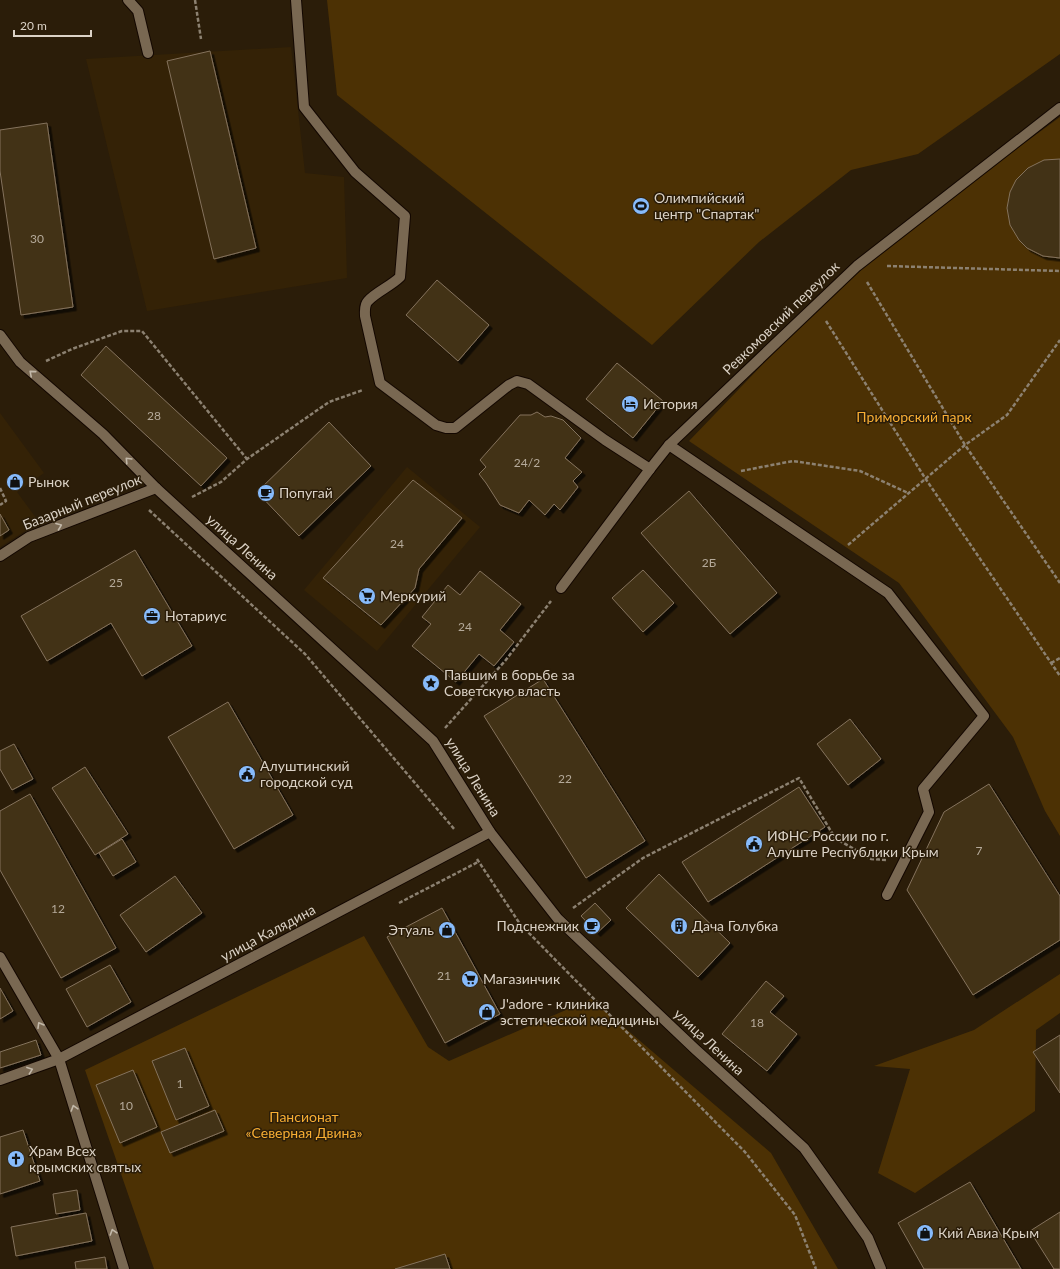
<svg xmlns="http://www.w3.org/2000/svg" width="1060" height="1269" font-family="Lato,sans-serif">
<defs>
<filter id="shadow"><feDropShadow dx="3.5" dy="3.5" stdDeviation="0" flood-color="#0009"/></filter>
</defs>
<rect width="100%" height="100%" fill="#2b1d09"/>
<!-- built -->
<g fill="#342206">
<path d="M291 47 305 173 344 177 347 278 147 311 86 59Z"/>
<path d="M0 413 44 473 17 492 39 522 0 547Z"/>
<path d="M407 467 480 527 377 651 304 590Z"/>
</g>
<!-- green -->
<g fill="#4c3104">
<path d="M327 0H1060V54L918 154 851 170 759 242 652 345 337 95Z"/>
<path d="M1060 117V836L1045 811 1013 737 899 583 689 441 857 266Z"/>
<path d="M364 936 428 1047 449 1061 591 999 771 1153 838 1269H154L85 1070Z"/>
<path d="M1060 974V1013L1036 1030 1035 1111 915 1193 878 1173 910 1069 874 1066 974 1030Z"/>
</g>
<!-- building -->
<g fill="#433015" stroke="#84735d" filter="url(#shadow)">
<path d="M210 51 256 248 214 259 167 61Z"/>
<path d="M47 123 73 307 21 315 0 171V130Z"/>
<path d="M1060 159V258L1043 256 1027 248 1019 240 1010 225 1007 208 1010 192 1016 180 1028 168 1044 160Z"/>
<path d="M437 280 489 325 458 361 406 315Z"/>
<path d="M106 346 227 458 201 486 81 375Z"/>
<path d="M617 363 663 401 633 438 586 399Z"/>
<path d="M537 412 545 417 551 416 563 420 581 438 565 458 582 472 573 481 578 487 560 510 554 504 545 515 529 500 519 513 500 505 486 483 479 474 486 467 480 460 520 415H531Z"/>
<path d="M329 422 371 466 299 536 257 492Z"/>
<path d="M413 480 462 518 419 569 415 588 381 625 323 578Z"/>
<path d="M689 491 777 593 730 634 641 533Z"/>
<path d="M0 514 9 530 0 536Z"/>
<path d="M135 550 192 646 142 676 111 623 47 661 21 616Z"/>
<path d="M643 570 674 603 643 632 612 598Z"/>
<path d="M480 571 521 604 500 630 514 642 494 666 479 654 456 682 412 646 431 624 422 617 448 585 460 595Z"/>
<path d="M543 679 645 841 586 878 484 716Z"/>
<path d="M228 702 293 815 234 849 168 737Z"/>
<path d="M850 719 881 759 848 785 817 744Z"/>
<path d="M14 744 33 779 12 790 0 769V751Z"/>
<path d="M85 767 128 834 95 855 52 788Z"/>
<path d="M989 784 1060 896V940L973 995 907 890 944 812Z"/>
<path d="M799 787 825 827 708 902 682 862Z"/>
<path d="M30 794 116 948 61 978 0 870V811Z"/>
<path d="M122 839 136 862 113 876 99 853Z"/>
<path d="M659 874 730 943 698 977 626 908Z"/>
<path d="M175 876 202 913 146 952 120 915Z"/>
<path d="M595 903 611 920 597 933 581 916Z"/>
<path d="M442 908 500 1014 445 1043 387 937Z"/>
<path d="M110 965 131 1002 87 1027 66 989Z"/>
<path d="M766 981 784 996 770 1012 797 1034 767 1071 722 1034Z"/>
<path d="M0 988 13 1011 0 1019Z"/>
<path d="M1060 1035V1093L1033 1052Z"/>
<path d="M36 1040 41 1055 0 1068V1052Z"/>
<path d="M185 1048 209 1106 176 1120 152 1061Z"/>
<path d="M133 1070 157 1127 120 1143 96 1085Z"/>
<path d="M215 1110 224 1131 170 1153 161 1132Z"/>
<path d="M23 1130 40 1181 0 1194V1137Z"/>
<path d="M970 1182 1021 1269H924L898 1223Z"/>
<path d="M77 1190 80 1210 56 1214 53 1194Z"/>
<path d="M1060 1212V1269H1054L1030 1231Z"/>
<path d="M86 1213 92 1241 16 1256 11 1227Z"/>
<path d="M445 1254 450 1269H395Z"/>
<path d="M105 1257 107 1269H76L75 1262Z"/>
</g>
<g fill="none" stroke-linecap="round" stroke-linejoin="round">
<!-- lane casing -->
<g stroke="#130700" stroke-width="12">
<g id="lane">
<path d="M128 0 138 11 148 53"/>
<path d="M669 445 888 593 984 716 923 789 929 812 887 895"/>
<path d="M0 957 59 1059"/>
</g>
</g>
<!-- street casing -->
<g stroke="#130700" stroke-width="12">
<g id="street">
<path d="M296 0 304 107 355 172 405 216 400 277C391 286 376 292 368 301 364 305 365 311 365 316L380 383 436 425 446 428H455L509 385 517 381 528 384 605 440 650 469"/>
<path d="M0 335 20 362 103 434 156 488 433 741 490 832 558 919 695 1049 804 1148 868 1238 881 1269"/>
<path d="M0 556 29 537 156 488"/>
<path d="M561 588 650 469 669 445 857 266 1060 108"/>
<path d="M59 1059 124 1269"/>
<path d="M0 1080 59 1059 490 832"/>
</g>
</g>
<!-- path -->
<g stroke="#8c8171" stroke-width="2.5" stroke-dasharray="4 2" stroke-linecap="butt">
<path d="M195 0 201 39"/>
<path d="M887 266 1060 271"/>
<path d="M867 282 965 445 1060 583"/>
<path d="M826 321 925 478 1060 676"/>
<path d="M46 361 72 349 122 331H142L247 459"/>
<path d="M741 471 793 461 860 471 908 493"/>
<path d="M0 488 6 501 0 505"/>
<path d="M192 497 221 482 247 459 329 402 363 390"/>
<path d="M149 510 305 654 455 830"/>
<path d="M848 545 965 445 1007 415 1060 340"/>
<path d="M1051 663 1060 658"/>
<path d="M445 728 505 661 551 601"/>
<path d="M477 859 520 924 745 1152 795 1215 816 1269"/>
<path d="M399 903 478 862"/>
<path d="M573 908 643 858 799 778 835 838 871 859 886 860"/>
</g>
<!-- lane -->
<use href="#lane" stroke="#796852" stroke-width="10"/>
<!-- street -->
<use href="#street" stroke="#796852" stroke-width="10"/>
</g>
<!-- one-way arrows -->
<defs><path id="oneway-chevron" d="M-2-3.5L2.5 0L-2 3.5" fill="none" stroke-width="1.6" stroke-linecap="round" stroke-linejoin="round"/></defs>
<g stroke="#c2b8a9">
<use href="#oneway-chevron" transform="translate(32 373) rotate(-139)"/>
<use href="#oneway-chevron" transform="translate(128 460) rotate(-134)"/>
<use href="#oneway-chevron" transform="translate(59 526) rotate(-21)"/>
<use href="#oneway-chevron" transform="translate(40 1025) rotate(-120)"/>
<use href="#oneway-chevron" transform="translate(30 1070) rotate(-20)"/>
<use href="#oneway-chevron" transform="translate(74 1108) rotate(-107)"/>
<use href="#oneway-chevron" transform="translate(113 1232) rotate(-107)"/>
</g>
<!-- icons -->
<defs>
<g id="stadium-disc" transform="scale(0.9)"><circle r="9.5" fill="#87bbfb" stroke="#2b1d09"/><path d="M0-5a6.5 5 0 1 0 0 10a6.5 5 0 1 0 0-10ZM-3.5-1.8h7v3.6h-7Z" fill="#111"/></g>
<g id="hotel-disc" transform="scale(0.9)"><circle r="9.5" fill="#87bbfb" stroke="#2b1d09"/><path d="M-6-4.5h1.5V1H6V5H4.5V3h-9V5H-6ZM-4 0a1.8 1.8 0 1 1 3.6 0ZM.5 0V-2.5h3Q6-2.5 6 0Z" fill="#111"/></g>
<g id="shop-disc" transform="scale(0.9)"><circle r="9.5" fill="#87bbfb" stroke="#2b1d09"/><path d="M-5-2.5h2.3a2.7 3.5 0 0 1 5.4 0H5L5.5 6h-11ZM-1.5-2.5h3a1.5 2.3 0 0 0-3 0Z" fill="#111"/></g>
<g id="cafe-disc" transform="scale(0.9)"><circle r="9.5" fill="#87bbfb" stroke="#2b1d09"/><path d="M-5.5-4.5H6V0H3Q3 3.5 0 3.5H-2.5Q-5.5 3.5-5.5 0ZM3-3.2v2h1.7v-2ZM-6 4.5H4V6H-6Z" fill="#111"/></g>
<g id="supermarket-disc" transform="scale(0.9)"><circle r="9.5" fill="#87bbfb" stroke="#2b1d09"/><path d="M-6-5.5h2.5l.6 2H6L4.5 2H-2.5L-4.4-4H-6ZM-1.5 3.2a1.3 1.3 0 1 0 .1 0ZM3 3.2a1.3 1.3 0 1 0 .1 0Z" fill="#111"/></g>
<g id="office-disc" transform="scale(0.9)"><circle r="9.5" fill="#87bbfb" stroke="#2b1d09"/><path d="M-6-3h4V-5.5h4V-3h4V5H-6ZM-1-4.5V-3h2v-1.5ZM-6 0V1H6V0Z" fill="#111"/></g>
<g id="sight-disc" transform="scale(0.9)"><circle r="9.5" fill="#87bbfb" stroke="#2b1d09"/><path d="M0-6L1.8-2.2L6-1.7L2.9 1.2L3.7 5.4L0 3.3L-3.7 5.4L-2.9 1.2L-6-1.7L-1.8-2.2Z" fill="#111"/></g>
<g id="civic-disc" transform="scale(0.9)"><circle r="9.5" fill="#87bbfb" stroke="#2b1d09"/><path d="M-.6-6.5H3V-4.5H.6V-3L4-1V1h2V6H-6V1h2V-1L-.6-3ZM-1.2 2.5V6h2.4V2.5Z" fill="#111"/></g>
<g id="building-disc" transform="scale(0.9)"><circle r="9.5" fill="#87bbfb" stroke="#2b1d09"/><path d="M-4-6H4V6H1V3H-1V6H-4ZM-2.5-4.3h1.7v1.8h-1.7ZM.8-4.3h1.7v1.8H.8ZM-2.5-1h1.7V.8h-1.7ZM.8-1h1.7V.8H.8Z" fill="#111"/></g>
<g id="church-disc" transform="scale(0.9)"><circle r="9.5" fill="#87bbfb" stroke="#2b1d09"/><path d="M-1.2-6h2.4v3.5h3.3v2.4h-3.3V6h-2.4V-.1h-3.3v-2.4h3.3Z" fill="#111"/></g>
</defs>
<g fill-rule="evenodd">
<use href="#stadium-disc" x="641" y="206"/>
<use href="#hotel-disc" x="630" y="404"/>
<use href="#shop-disc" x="15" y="482"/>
<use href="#cafe-disc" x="266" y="493"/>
<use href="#supermarket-disc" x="367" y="596"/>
<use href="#office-disc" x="152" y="616"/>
<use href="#sight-disc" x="431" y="683"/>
<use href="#civic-disc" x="247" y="774"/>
<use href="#civic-disc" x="754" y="844"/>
<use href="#cafe-disc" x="592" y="926"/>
<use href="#building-disc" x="679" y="926"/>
<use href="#shop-disc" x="447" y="930"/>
<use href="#supermarket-disc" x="470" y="979"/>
<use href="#shop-disc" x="487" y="1012"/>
<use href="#church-disc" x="16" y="1159"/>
<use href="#shop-disc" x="925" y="1233"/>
</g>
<g text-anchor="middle" stroke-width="3" stroke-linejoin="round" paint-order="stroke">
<!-- number labels -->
<g font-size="12" fill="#b5aa9a">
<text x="37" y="243">30</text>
<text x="154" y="420">28</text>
<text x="527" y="467">24/2</text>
<text x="397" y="548">24</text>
<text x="709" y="567">2Б</text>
<text x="116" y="587">25</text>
<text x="465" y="631">24</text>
<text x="565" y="783">22</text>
<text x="979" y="855">7</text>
<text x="58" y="913">12</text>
<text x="444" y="980">21</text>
<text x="757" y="1027">18</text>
<text x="180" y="1088">1</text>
<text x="126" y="1110">10</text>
</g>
<!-- poi labels -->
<g font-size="14" fill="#dbd2c6" stroke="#2b1d09" text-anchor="start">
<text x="654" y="203">Олимпийский<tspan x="654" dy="16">центр "Спартак"</tspan></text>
<text x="643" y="409">История</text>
<text x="28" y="487">Рынок</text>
<text x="279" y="498">Попугай</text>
<text x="380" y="601">Меркурий</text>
<text x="165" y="621">Нотариус</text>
<text x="444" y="680">Павшим в борьбе за<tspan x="444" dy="16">Советскую власть</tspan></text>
<text x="260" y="771">Алуштинский<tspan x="260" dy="16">городской суд</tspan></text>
<text x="767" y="841">ИФНС России по г.<tspan x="767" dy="16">Алуште Республики Крым</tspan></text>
<text x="579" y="931" text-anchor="end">Подснежник</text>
<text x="692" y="931">Дача Голубка</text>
<text x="434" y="935" text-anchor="end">Этуаль</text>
<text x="483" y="984">Магазинчик</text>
<text x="500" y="1009">J'adore - клиника<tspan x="500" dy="16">эстетической медицины</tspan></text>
<text x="29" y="1156">Храм Всех<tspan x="29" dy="16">крымских святых</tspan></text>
<text x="938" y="1238">Кий Авиа Крым</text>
</g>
<!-- street labels -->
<g font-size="14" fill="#dbd2c6" stroke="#2b1d09">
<text transform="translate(781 318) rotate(-44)" y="5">Ревкомовский переулок</text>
<text transform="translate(82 502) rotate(-22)" y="5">Базарный переулок</text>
<text transform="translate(242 547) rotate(42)" y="5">улица Ленина</text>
<text transform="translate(473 777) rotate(58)" y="5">улица Ленина</text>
<text transform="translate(268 933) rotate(-28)" y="5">улица Калядина</text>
<text transform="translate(709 1042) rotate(43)" y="5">улица Ленина</text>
</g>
<!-- park labels -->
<g font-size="14" fill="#f8ae33" stroke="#2b1d09">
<text x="914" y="422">Приморский парк</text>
<text x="304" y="1122">Пансионат<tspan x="304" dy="16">«Северная Двина»</tspan></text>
</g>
</g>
<!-- scale -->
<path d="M14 30v6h77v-6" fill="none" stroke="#dbd2c6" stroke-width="2"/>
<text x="20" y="30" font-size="12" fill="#dbd2c6" stroke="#2b1d09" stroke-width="3" paint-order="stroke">20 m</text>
</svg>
